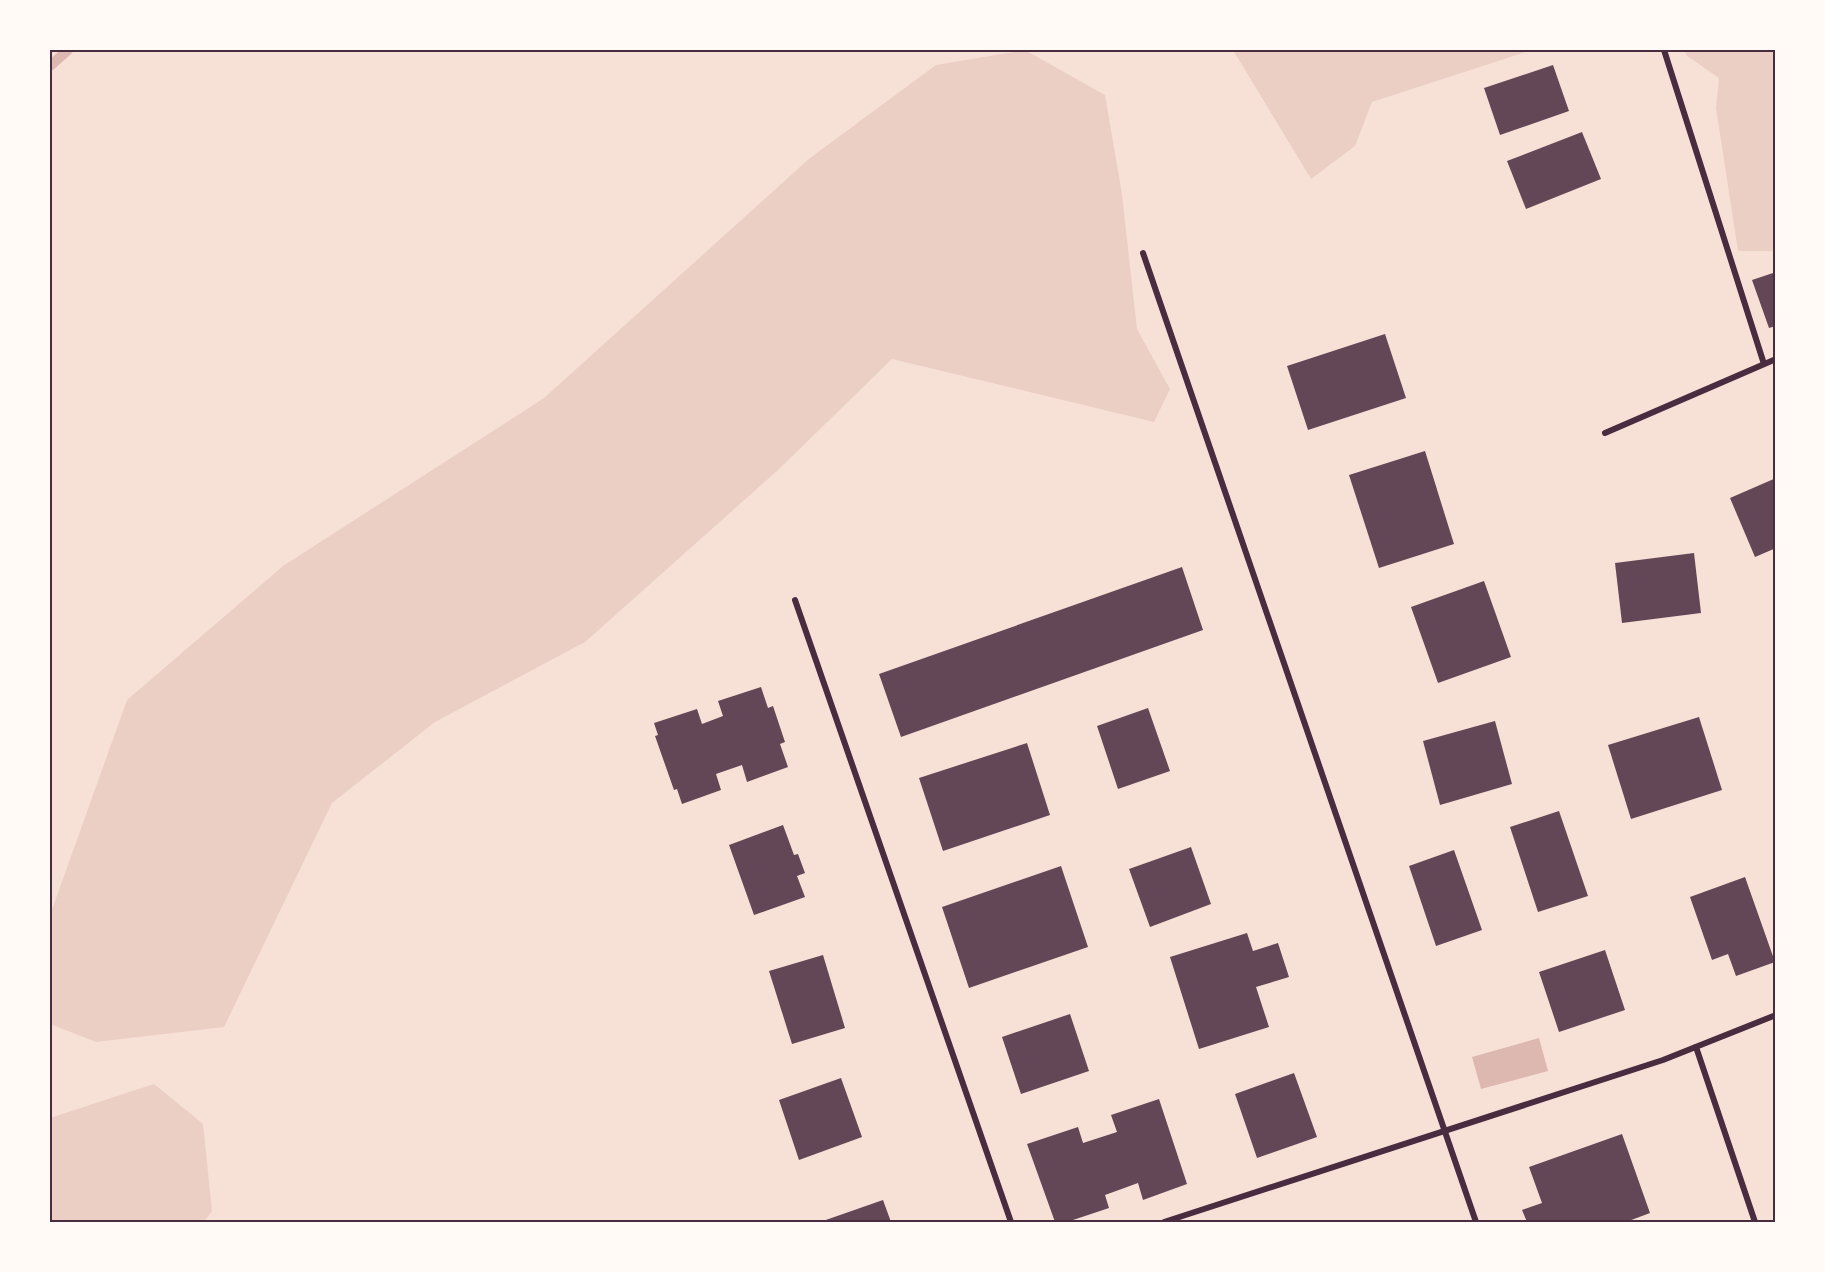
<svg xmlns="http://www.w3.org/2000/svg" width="1825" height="1272" font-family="'PT Sans Narrow',sans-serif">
<rect width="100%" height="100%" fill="#f7e1d7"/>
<!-- green -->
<g fill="#ebcfc5">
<path d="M1025 50 1105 95 1122 194 1137 329 1170 389 1154 422 892 359 777 471 585 642 435 722 332 803 224 1027 96 1042 50 1024V915L127 700 283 566 544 398 810 158 936 65Z"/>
<path d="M1233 50H1532L1372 102 1355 146 1311 179Z"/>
<path d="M1684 50H1775V251H1738L1716 108 1719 78 1687 56Z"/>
<path d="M154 1084 203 1124 212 1211 204 1222H50V1118Z"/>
</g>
<!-- water -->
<path fill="#dcb8b0" d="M1539 1038 1548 1071 1481 1089 1472 1057Z"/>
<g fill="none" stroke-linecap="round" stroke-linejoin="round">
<!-- stream -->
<path stroke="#dcb8b0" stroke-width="10" d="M50 66 68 50"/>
</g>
<!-- building -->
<g fill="#644757">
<path d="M1553 65 1569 111 1500 135 1484 88Z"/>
<path d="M1582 132 1601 179 1526 209 1507 161Z"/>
<path d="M1776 272V326L1769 328 1752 280Z"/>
<path d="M1385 334 1406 398 1308 430 1287 366Z"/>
<path d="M1425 451 1454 544 1379 568 1349 475Z"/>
<path d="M1776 478V548L1755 557 1730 498Z"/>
<path d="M1694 553 1701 613 1622 623 1615 563Z"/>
<path d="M1182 567 1203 630 901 737 879 674Z"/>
<path d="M1484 581 1511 657 1438 683 1411 607Z"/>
<path d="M761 687 768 708 773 706 785 742 780 744 788 767 747 782 742 765 716 774 721 790 682 804 677 789 674 790 655 736 658 735 654 723 697 709 702 724 723 716 718 701Z"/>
<path d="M1148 708 1170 771 1118 789 1097 726Z"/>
<path d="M1699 717 1722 790 1631 819 1608 745Z"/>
<path d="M1495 721 1512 784 1440 805 1423 741Z"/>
<path d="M1027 743 1050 815 943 851 919 778Z"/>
<path d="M1559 811 1588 896 1538 912 1510 827Z"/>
<path d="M783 825 794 855 798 854 805 873 797 876 805 897 754 915 729 845Z"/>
<path d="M1191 847 1211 904 1150 927 1129 869Z"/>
<path d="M1454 850 1482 930 1436 946 1409 866Z"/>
<path d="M1061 866 1088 947 969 988 942 907Z"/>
<path d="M1745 877 1775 962 1736 976 1728 954 1712 960 1690 897Z"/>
<path d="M1247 933 1253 951 1278 943 1289 977 1256 987 1269 1027 1199 1049 1170 957Z"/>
<path d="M1605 950 1625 1010 1559 1032 1539 972Z"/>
<path d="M823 955 845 1028 792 1044 769 971Z"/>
<path d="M1070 1014 1089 1071 1021 1094 1002 1037Z"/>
<path d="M1294 1073 1317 1137 1257 1158 1235 1094Z"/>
<path d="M841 1078 862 1137 799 1160 779 1100Z"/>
<path d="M1159 1099 1187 1184 1143 1200 1138 1183 1105 1195 1109 1208 1067 1222H1055L1027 1144 1078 1127 1083 1143 1117 1132 1111 1115Z"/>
<path d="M1622 1134 1650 1213 1626 1222H1527L1522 1210 1542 1203 1529 1167Z"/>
<path d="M883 1200 891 1222H820Z"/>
</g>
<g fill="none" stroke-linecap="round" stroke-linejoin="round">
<!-- minor -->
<g stroke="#4a2c40" stroke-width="6">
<path d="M1664 50 1764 364"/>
<path d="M1143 253 1476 1222"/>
<path d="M1605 433 1776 359"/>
<path d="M795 600 1011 1222"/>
<path d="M1696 1047 1755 1222"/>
<path d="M1164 1222 1663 1060 1776 1015"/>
</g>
</g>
<!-- border -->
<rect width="1825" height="1272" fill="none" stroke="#fffaf5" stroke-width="102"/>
<rect x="51" y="51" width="1723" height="1170" fill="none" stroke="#4a2c40" stroke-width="2"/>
</svg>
